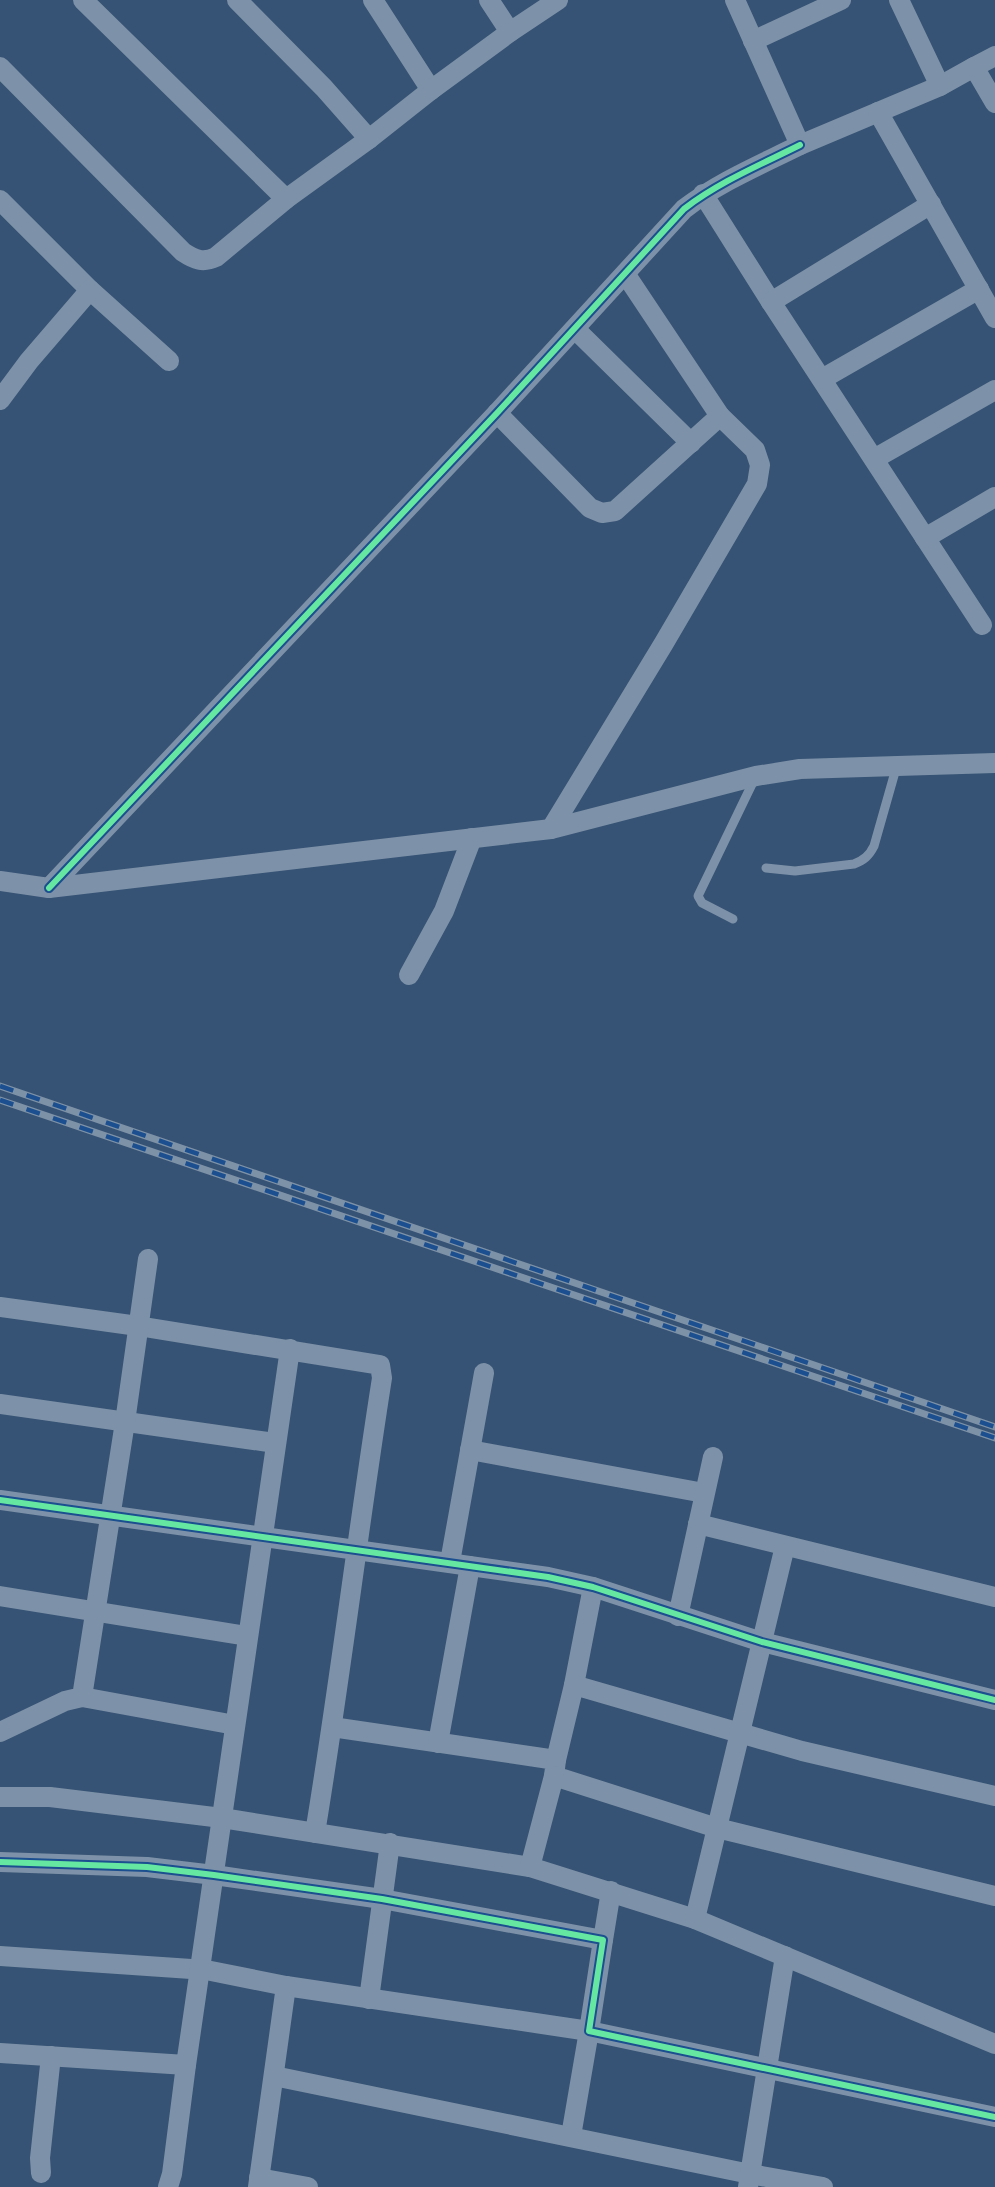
<svg xmlns="http://www.w3.org/2000/svg" width="995" height="2187" font-family="'Sofia Sans Condensed',sans-serif">
<rect width="100%" height="100%" fill="#365274"/>
<g fill="none" stroke-linecap="round" stroke-linejoin="round">
<!-- lane -->
<g stroke="#7d92a8" stroke-width="9">
<path d="M766 868 795 871 854 864C864 860 869 856 874 846L897 765"/>
<path d="M733 919 702 903 698 896 755 778"/>
</g>
<!-- street -->
<g stroke="#7d92a8" stroke-width="20">
<path d="M83 0 286 199"/>
<path d="M237 0 324 88 369 139"/>
<path d="M373 0 431 90"/>
<path d="M489 0 510 32"/>
<path d="M735 0 800 145 940 86 974 67 995 103"/>
<path d="M899 0 940 86"/>
<path d="M753 41 841 0"/>
<path d="M0 67 183 252C195 260 203 263 216 257L286 199 369 139 431 90 510 32 558 0"/>
<path d="M974 67 995 56"/>
<path d="M878 112 995 318"/>
<path d="M703 194 771 302 982 625"/>
<path d="M0 200 90 290 169 361"/>
<path d="M771 302 931 204"/>
<path d="M575 329 691 443"/>
<path d="M822 379 979 289"/>
<path d="M0 400 29 361 90 290"/>
<path d="M497 413 590 508 602 513 615 511 720 416"/>
<path d="M874 459 995 390"/>
<path d="M925 538 995 497"/>
<path d="M551 829 664 643 757 484 760 465 755 450 720 416 626 275"/>
<path d="M0 881 49 888 551 829 756 776 800 769 995 763"/>
<path d="M49 888 497 413 684 209C719 182 760 165 800 145"/>
<path d="M409 975 444 911 472 838"/>
<path d="M0 1307 138 1326 380 1365 382 1378C358 1530 340 1682 315 1833"/>
<path d="M0 1404 275 1443"/>
<path d="M470 1450 704 1493"/>
<path d="M0 1500 548 1577 593 1587 762 1642 995 1700"/>
<path d="M698 1524 995 1597"/>
<path d="M450 1562 484 1373"/>
<path d="M0 1596 247 1636"/>
<path d="M678 1616 713 1457"/>
<path d="M574 1685 593 1587"/>
<path d="M82 1697 235 1725"/>
<path d="M332 1727 556 1760 554 1776 717 1828 995 1896"/>
<path d="M0 1732 65 1701 82 1697 125 1422 148 1259"/>
<path d="M438 1743 470 1566"/>
<path d="M556 1760 574 1685 802 1751 995 1796"/>
<path d="M0 1797H50L222 1818 530 1867 695 1919 995 2044"/>
<path d="M0 1862 147 1867 214 1875 382 1899 603 1940 589 2031 995 2117"/>
<path d="M530 1867 554 1776"/>
<path d="M695 1919 785 1546"/>
<path d="M603 1940 611 1891"/>
<path d="M0 1956 206 1970 286 1986 589 2031 571 2136"/>
<path d="M369 1999 390 1843"/>
<path d="M0 2053 186 2065 290 1349"/>
<path d="M274 2076 750 2174 823 2187"/>
<path d="M41 2173 40 2158 51 2056"/>
<path d="M259 2178 308 2187"/>
<path d="M168 2187 172 2174 186 2065"/>
<path d="M258 2187 286 1986"/>
<path d="M748 2187 785 1956"/>
</g>
<!-- rail casing -->
<g stroke="#7e92a7" stroke-width="7">
<g id="rail">
<path d="M0 1086 995 1427"/>
<path d="M0 1100 995 1438"/>
</g>
</g>
<!-- rail -->
<use href="#rail" stroke="#1b4f8f" stroke-width="4.5" stroke-dasharray="14" stroke-linecap="butt"/>
<!-- cycleway casing -->
<g stroke="#1b4f8f" stroke-width="10">
<g id="cycleway">
<path d="M49 888 497 413 684 209C719 182 760 165 800 145"/>
<path d="M0 1500 548 1577 593 1587 762 1642 995 1700"/>
<path d="M0 1862 147 1867 214 1875 382 1899 603 1940 589 2031 995 2117"/>
</g>
</g>
<!-- cycleway -->
<use href="#cycleway" stroke="#66e7a1" stroke-width="6"/>
</g>
</svg>
